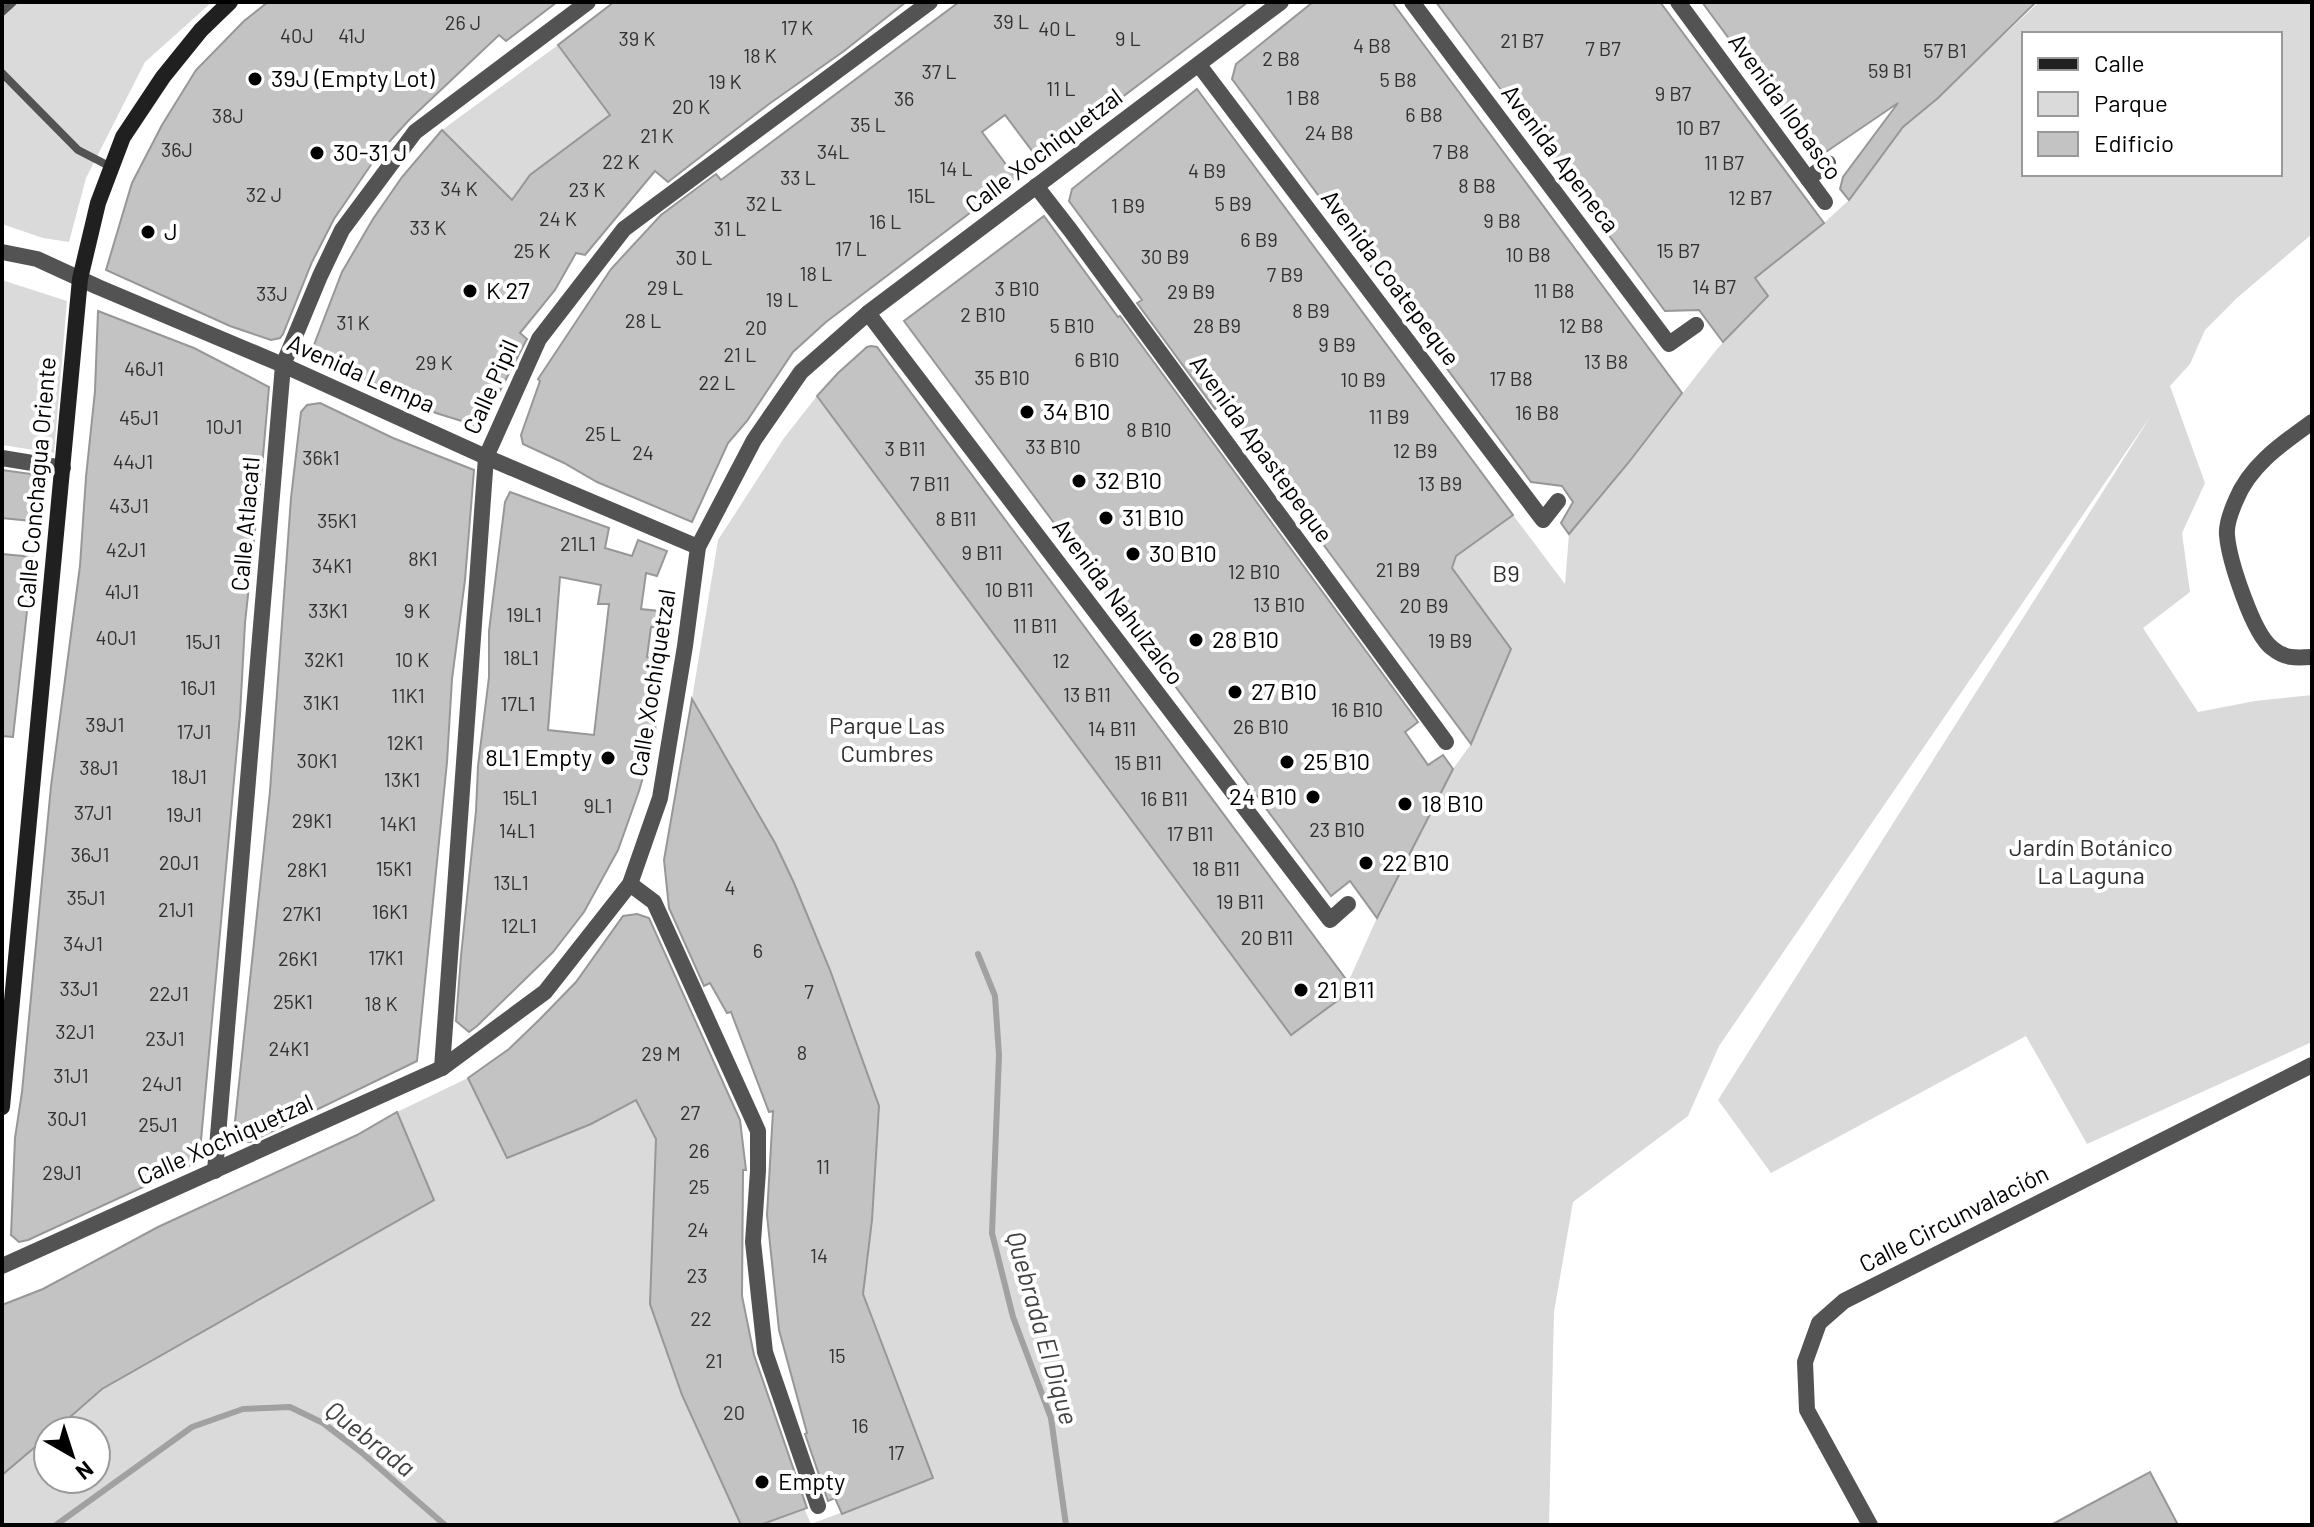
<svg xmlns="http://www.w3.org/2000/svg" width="2314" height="1527" font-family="Barlow,sans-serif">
<rect width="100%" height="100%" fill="#fff"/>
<!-- green -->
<g fill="#dadada" fill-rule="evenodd">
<path d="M2 2H212L145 62 86 178 69 242 43 238 2 224Z"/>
<path d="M2039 2H2312V234L2237 298 2205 330 2190 364 2170 386 2205 483 2182 533 2190 592 2143 628 2198 712 2255 701 2312 695V1042L2087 1144 2026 1036 1771 1173 1718 1100 2152 414 1719 1046 1688 1116 1573 1202 1554 1312 1549 1525H760L804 1508 811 1524 933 1478 863 1294 872 1220 879 1106 830 970 794 883 775 843 692 699 718 540 784 438 817 396 1291 1035 1341 998 1377 918 1453 769 1471 744 1511 649 1447 562 1513 515 1565 584 1569 534 1629 462 1717 349 1768 296 1755 278 1824 223 1849 200 1903 127 1938 97ZM2024 34H2280V174H2024Z"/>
<path d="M558 45 610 115 530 175 512 200 442 130Z"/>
<path d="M2 280 67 301 54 453 2 445Z"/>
<path d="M468 1078 507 1158 591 1124 636 1100 656 1139 650 1304 679 1387 741 1525H2V1474L48 1435V1479H96V1431H53L102 1389 434 1200 397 1112Z"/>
</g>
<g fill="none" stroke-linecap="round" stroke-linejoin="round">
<!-- stream -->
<g stroke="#a1a1a1" stroke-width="6">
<path d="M978 954 995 996 999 1055 992 1233 1013 1317 1051 1418 1066 1525"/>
<path d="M56 1525 192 1427 243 1409 290 1407 323 1423 361 1452 445 1525"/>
</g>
</g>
<!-- building -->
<g fill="#c3c3c3" stroke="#979797" stroke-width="2" fill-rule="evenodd">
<path d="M268 2H557L506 41 499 35 409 120 379 153 334 219 312 262 283 334 280 338 271 340 230 326 106 270 132 183 162 125 196 70 244 21Z"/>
<path d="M614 2H906L844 51 769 104 668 182 655 171 585 255 576 253 555 290 520 333 527 339 481 427 436 413 361 377 313 358 312 350 342 272 373 219 402 177 442 130 512 200 530 175 610 115 558 45Z"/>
<path d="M959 2H1248L1039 160 1005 115 982 132 1016 178 826 322 793 352 747 421 728 443 692 522 597 482 564 463 523 444 521 435 540 381 538 379 611 269 661 215 716 174 721 180Z"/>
<path d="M1313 2H1392L1682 393 1629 462 1569 534 1561 523 1573 502 1562 486 1531 482 1232 79 1236 64Z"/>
<path d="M1436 2H1660L1824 223 1755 278 1768 296 1723 342 1699 310 1665 311Z"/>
<path d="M1702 2H2036L1938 98 1903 127 1849 200 1840 189 1843 177 1898 103 1817 158Z"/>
<path d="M1197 89 1513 515 1456 556 1452 568 1511 649 1471 744 1220 405 1215 409 1137 303 1142 300 1069 201 1072 189Z"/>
<path d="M1044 216 1118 317 1120 316 1418 722 1405 732 1428 765 1443 755 1453 769 1377 918 1350 881 1331 896 904 321Z"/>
<path d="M98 311 194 348 269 387 263 456 245 623 240 715 200 1151 191 1165 28 1240 19 1242 11 1235 15 1138 22 1092 51 786 80 566 86 477 95 391Z"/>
<path d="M871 346 877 347 1348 982 1341 998 1291 1035 817 396 838 373 867 347Z"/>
<path d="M320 403 393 438 474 470 465 580 452 679 447 762 417 1061 250 1142 241 1141 234 1131 270 791 291 498 301 412 307 405Z"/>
<path d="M2 470 46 476 41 522 2 518Z"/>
<path d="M510 492 609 528 605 548 632 556 638 540 667 551 657 576 646 573 641 609 669 612 666 628 651 627 647 657 658 658 655 736 639 791 618 850 584 912 553 952 477 1026 469 1032 456 1021 461 956 476 811 478 766 489 677V631L505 502ZM560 577 601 585 598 604H609L594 735 548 730Z"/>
<path d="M2 554 33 557 13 737 2 736Z"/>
<path d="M692 699 775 843 794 883 830 970 879 1106 872 1220 863 1294 933 1478 842 1514 835 1498 828 1501 805 1434 807 1433 779 1330 767 1215 773 1111 769 1112 731 1012 727 1013 710 983 704 986 669 908 664 860Z"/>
<path d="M637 914 649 918 740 1120 746 1170H743L742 1296 754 1355 807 1508 760 1525H741L682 1395 650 1304 656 1139 636 1100 591 1124 507 1158 468 1078 509 1049 539 1020 576 982 623 916Z"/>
<path d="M397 1112 434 1200 102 1389 54 1431H48V1436L2 1475V1305L43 1289 158 1227 357 1135Z"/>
<path d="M2150 1472 2178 1525H2051Z"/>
</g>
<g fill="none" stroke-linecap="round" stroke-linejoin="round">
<!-- service -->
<g stroke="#535353" stroke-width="8">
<path d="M2 12 13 2"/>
<path d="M2 73 78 150 111 167"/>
</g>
<!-- minor -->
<g stroke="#535353" stroke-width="16">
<path d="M1412 2 1669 344 1696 325"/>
<path d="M1678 2 1825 202"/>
<path d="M1199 65 1543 520 1558 501"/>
<path d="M1808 179 1828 163"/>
<path d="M1036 186 1071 231 1446 742"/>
<path d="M2 252 37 259 98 287 283 365 486 457 698 547"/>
<path d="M868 313 1330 920 1348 904"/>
<path d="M2312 422C2283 443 2250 465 2236 500 2232 509 2226 525 2227 535 2229 560 2253 634 2272 648 2285 659 2296 658 2312 657"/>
<path d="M2 458 63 468"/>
<path d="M630 884 654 902 758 1131V1171L753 1242 765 1352 818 1506"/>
<path d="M442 1068 486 457 539 339 624 229 930 2"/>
<path d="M215 1171 283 365 320 276 342 230 415 132 588 2"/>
<path d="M2 1266 442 1068 545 992 630 884 660 798 685 646 698 547 754 440 801 372 868 313 1281 2"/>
<path d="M1870 1525 1807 1410 1805 1362 1819 1323 1844 1301 2312 1065"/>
</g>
<!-- secondary -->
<path stroke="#202020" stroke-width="16" d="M2 1107 80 279 98 203 123 137 163 77 201 30 230 2"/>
</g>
<!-- markers -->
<g fill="#000" stroke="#fff" stroke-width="3">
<circle cx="255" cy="79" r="8"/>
<circle cx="317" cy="153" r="8"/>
<circle cx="148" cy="232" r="8"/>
<circle cx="470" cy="291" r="8"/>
<circle cx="1027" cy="412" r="8"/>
<circle cx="1079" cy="481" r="8"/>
<circle cx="1106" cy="518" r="8"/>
<circle cx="1133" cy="554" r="8"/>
<circle cx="1196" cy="640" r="8"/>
<circle cx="1235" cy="692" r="8"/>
<circle cx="608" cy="758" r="8"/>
<circle cx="1287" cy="762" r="8"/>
<circle cx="1313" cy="797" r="8"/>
<circle cx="1405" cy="804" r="8"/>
<circle cx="1366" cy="863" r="8"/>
<circle cx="1301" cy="990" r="8"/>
<circle cx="762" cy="1482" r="8"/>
</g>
<g text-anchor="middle" stroke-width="8" stroke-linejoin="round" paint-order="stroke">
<!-- number labels -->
<g font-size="20" fill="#313131">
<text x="1011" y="29">39 L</text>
<text x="463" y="30">26 J</text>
<text x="797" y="35">17 K</text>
<text x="1057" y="36">40 L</text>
<text x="297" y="43">40J</text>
<text x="352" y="43">41J</text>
<text x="637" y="46">39 K</text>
<text x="1128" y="46">9 L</text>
<text x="1522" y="48">21 B7</text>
<text x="1372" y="53">4 B8</text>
<text x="1603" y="56">7 B7</text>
<text x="1945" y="58">57 B1</text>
<text x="760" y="63">18 K</text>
<text x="1281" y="66">2 B8</text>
<text x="1890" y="78">59 B1</text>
<text x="939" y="79">37 L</text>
<text x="1398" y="87">5 B8</text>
<text x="725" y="89">19 K</text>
<text x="1061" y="96">11 L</text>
<text x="1673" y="101">9 B7</text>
<text x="1303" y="105">1 B8</text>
<text x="904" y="106">36</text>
<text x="691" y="114">20 K</text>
<text x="1424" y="122">6 B8</text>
<text x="228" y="123">38J</text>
<text x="868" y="132">35 L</text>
<text x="1698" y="135">10 B7</text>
<text x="1329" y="140">24 B8</text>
<text x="657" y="143">21 K</text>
<text x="177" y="157">36J</text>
<text x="833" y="159">34L</text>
<text x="1451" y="159">7 B8</text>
<text x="621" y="169">22 K</text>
<text x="1724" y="170">11 B7</text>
<text x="956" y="176">14 L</text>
<text x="1207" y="178">4 B9</text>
<text x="798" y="185">33 L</text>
<text x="1477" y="193">8 B8</text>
<text x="459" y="196">34 K</text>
<text x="587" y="197">23 K</text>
<text x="264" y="202">32 J</text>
<text x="921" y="203">15L</text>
<text x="1750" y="205">12 B7</text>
<text x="764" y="211">32 L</text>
<text x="1233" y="211">5 B9</text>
<text x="1128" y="213">1 B9</text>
<text x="558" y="226">24 K</text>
<text x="1502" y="228">9 B8</text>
<text x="885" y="229">16 L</text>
<text x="428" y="235">33 K</text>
<text x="730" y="236">31 L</text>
<text x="1259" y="247">6 B9</text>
<text x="851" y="256">17 L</text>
<text x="532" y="258">25 K</text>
<text x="1678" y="258">15 B7</text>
<text x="1528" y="262">10 B8</text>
<text x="1165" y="264">30 B9</text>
<text x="694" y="265">30 L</text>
<text x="816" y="281">18 L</text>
<text x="1285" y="282">7 B9</text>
<text x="1714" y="294">14 B7</text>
<text x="665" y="295">29 L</text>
<text x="1017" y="296">3 B10</text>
<text x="1554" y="298">11 B8</text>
<text x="1191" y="299">29 B9</text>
<text x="272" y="301">33J</text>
<text x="782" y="307">19 L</text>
<text x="1311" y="318">8 B9</text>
<text x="983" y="322">2 B10</text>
<text x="643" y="328">28 L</text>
<text x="353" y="330">31 K</text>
<text x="1072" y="333">5 B10</text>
<text x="1217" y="333">28 B9</text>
<text x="1581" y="333">12 B8</text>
<text x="756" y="335">20</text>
<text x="1337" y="352">9 B9</text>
<text x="740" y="362">21 L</text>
<text x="1097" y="367">6 B10</text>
<text x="1606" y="369">13 B8</text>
<text x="434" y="370">29 K</text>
<text x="144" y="376">46J1</text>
<text x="1002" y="385">35 B10</text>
<text x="1511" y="386">17 B8</text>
<text x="1363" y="387">10 B9</text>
<text x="717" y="390">22 L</text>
<text x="1537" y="420">16 B8</text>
<text x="1389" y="424">11 B9</text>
<text x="139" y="425">45J1</text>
<text x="224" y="434">10J1</text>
<text x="1149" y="437">8 B10</text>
<text x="603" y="441">25 L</text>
<text x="1053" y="454">33 B10</text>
<text x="905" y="456">3 B11</text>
<text x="1415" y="458">12 B9</text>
<text x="643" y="460">24</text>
<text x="321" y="465">36k1</text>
<text x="133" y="469">44J1</text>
<text x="930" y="491">7 B11</text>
<text x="1440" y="491">13 B9</text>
<text x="129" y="513">43J1</text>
<text x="956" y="526">8 B11</text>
<text x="337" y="528">35K1</text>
<text x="578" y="551">21L1</text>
<text x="126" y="557">42J1</text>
<text x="982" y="560">9 B11</text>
<text x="423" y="566">8K1</text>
<text x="332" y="573">34K1</text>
<text x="1398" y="577">21 B9</text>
<text x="1254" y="579">12 B10</text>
<text x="1009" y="597">10 B11</text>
<text x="122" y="599">41J1</text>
<text x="1279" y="612">13 B10</text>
<text x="1424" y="613">20 B9</text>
<text x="328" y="618">33K1</text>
<text x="417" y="618">9 K</text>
<text x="524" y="622">19L1</text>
<text x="1035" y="633">11 B11</text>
<text x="116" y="645">40J1</text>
<text x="1450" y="648">19 B9</text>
<text x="203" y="649">15J1</text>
<text x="521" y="665">18L1</text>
<text x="324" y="667">32K1</text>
<text x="412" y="667">10 K</text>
<text x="1061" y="668">12</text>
<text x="198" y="695">16J1</text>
<text x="1087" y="702">13 B11</text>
<text x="408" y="703">11K1</text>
<text x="321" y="710">31K1</text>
<text x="518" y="711">17L1</text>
<text x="1357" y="717">16 B10</text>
<text x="105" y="732">39J1</text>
<text x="1261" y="734">26 B10</text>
<text x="1112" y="736">14 B11</text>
<text x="194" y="739">17J1</text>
<text x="405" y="750">12K1</text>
<text x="317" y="768">30K1</text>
<text x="1138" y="770">15 B11</text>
<text x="99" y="775">38J1</text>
<text x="189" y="784">18J1</text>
<text x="402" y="787">13K1</text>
<text x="520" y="805">15L1</text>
<text x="1164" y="806">16 B11</text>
<text x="598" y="813">9L1</text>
<text x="93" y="820">37J1</text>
<text x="184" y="822">19J1</text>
<text x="312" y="828">29K1</text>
<text x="398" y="831">14K1</text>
<text x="1337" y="837">23 B10</text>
<text x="517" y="838">14L1</text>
<text x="1190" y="841">17 B11</text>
<text x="90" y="862">36J1</text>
<text x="179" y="870">20J1</text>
<text x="394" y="876">15K1</text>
<text x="1216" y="876">18 B11</text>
<text x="307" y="877">28K1</text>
<text x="511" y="890">13L1</text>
<text x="730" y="895">4</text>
<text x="86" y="905">35J1</text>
<text x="1240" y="909">19 B11</text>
<text x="176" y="917">21J1</text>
<text x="390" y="919">16K1</text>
<text x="302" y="921">27K1</text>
<text x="519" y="933">12L1</text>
<text x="1267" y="945">20 B11</text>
<text x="83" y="951">34J1</text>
<text x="758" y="958">6</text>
<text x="386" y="965">17K1</text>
<text x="298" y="966">26K1</text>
<text x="79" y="996">33J1</text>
<text x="809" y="999">7</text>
<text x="169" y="1001">22J1</text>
<text x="293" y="1009">25K1</text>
<text x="381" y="1011">18 K</text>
<text x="75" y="1039">32J1</text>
<text x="165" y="1046">23J1</text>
<text x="289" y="1056">24K1</text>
<text x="802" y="1060">8</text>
<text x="661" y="1061">29 M</text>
<text x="71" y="1083">31J1</text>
<text x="162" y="1091">24J1</text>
<text x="690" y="1120">27</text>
<text x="67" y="1126">30J1</text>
<text x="158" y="1132">25J1</text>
<text x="699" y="1158">26</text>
<text x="823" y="1174">11</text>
<text x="62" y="1180">29J1</text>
<text x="699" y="1194">25</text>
<text x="698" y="1237">24</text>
<text x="819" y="1263">14</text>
<text x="697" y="1283">23</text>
<text x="701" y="1326">22</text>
<text x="837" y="1363">15</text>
<text x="714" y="1368">21</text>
<text x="734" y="1420">20</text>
<text x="860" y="1433">16</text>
<text x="896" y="1460">17</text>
</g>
<!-- poi labels -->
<g font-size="24" fill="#000" stroke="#fff" text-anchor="start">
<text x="271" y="87">39J (Empty Lot)</text>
<text x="333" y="161">30-31 J</text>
<text x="164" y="240">J</text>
<text x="486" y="299">K 27</text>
<text x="1043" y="420">34 B10</text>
<text x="1095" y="489">32 B10</text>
<text x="1122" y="526">31 B10</text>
<text x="1149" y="562">30 B10</text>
<text x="1212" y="648">28 B10</text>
<text x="1251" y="700">27 B10</text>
<text x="592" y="766" text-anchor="end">8L1 Empty</text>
<text x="1303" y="770">25 B10</text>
<text x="1297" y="805" text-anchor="end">24 B10</text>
<text x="1421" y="812">18 B10</text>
<text x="1382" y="871">22 B10</text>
<text x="1317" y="998">21 B11</text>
<text x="778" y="1490">Empty</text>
</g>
<!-- street labels -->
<g font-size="24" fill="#000" stroke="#fff">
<text transform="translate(1785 107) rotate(54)" y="8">Avenida Ilobasco</text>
<text transform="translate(1044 151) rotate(-37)" y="8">Calle Xochiquetzal</text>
<text transform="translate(1560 159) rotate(53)" y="8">Avenida Apeneca</text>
<text transform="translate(1390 278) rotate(53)" y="8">Avenida Coatepeque</text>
<text transform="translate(361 374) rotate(24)" y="8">Avenida Lempa</text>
<text transform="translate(491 387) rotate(-66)" y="8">Calle Pipil</text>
<text transform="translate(1261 449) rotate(54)" y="8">Avenida Apastepeque</text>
<text transform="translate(37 483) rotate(-85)" y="8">Calle Conchagua Oriente</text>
<text transform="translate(246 524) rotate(-85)" y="8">Calle Atlacatl</text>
<text transform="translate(1118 602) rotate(53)" y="8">Avenida Nahulzalco</text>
<text transform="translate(653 683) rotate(-81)" y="8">Calle Xochiquetzal</text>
<text transform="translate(225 1140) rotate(-24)" y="8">Calle Xochiquetzal</text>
<text transform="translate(1954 1219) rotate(-27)" y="8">Calle Circunvalación</text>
</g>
<!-- park labels -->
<g font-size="24" fill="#313131" stroke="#fff">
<text x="1506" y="582">B9</text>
<text x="887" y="734">Parque Las<tspan x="887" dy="28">Cumbres</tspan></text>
<text x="2091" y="856">Jardín Botánico<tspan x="2091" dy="28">La Laguna</tspan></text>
</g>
<!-- water labels -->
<g font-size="26" font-style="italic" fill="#424242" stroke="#fff">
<text transform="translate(1042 1328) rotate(74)" y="9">Quebrada El Dique</text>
<text transform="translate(370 1439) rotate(38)" y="9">Quebrada</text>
</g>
</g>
<!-- border -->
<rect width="2314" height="1527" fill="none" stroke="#000000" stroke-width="8"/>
<!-- legend -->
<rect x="2022" y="32" width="260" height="144" fill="#ffffff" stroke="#999999" stroke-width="2"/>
<rect x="2038" y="58" width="40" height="12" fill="#202020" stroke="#999999" stroke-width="2"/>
<text x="2094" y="72" font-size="24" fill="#000000">Calle</text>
<rect x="2038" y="92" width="40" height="24" fill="#dadada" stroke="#999999" stroke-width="2"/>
<text x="2094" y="112" font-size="24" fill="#000000">Parque</text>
<rect x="2038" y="132" width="40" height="24" fill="#c3c3c3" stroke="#999999" stroke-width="2"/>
<text x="2094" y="152" font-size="24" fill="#000000">Edificio</text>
<!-- north arrow -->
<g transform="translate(72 1455) rotate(141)"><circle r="38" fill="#ffffff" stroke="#999999" stroke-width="2"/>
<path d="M0-6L14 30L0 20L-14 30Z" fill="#000000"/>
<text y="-12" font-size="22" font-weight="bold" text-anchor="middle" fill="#000000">N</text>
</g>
</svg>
